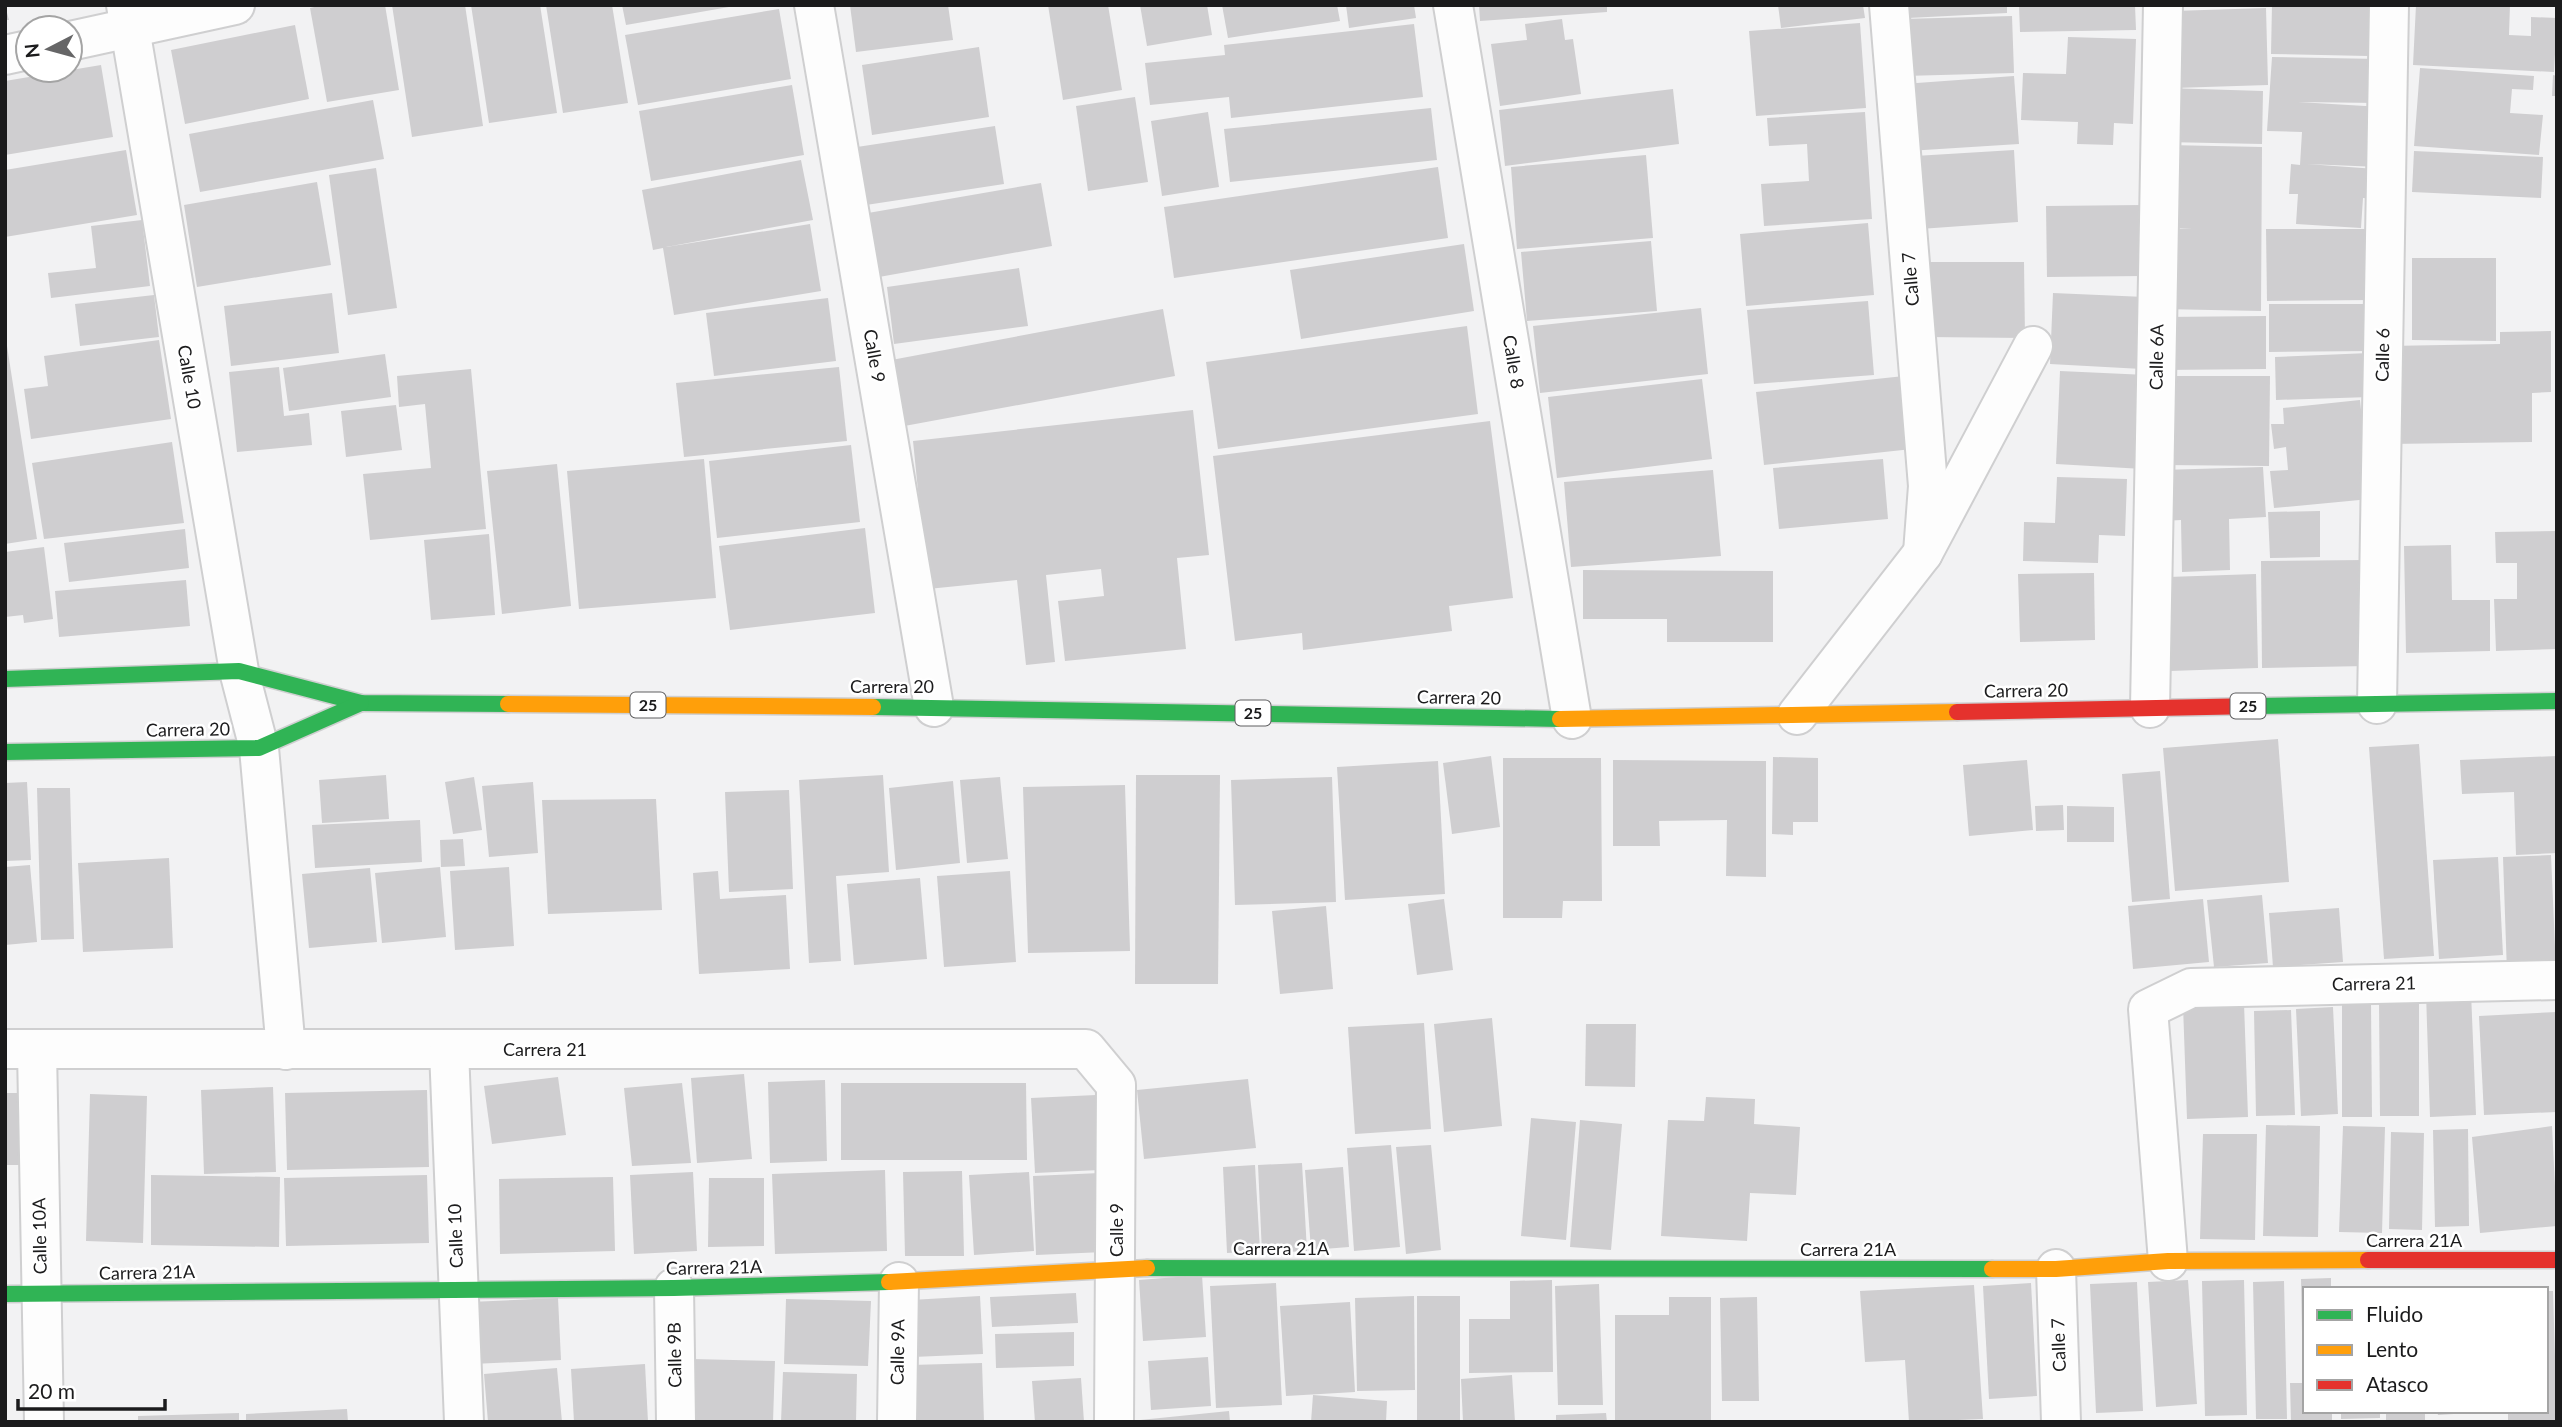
<svg xmlns="http://www.w3.org/2000/svg" width="2562" height="1427" font-family="Lato,sans-serif">
<rect width="100%" height="100%" fill="#f2f2f3"/>
<!-- building -->
<g fill="#cfced0">
<path d="M5 5 9 20H5Z"/>
<path d="M323 5H385L399 90 327 102 310 8Z"/>
<path d="M392 5H465L483 126 412 137Z"/>
<path d="M471 5H540L557 113 489 123Z"/>
<path d="M546 5H612L628 103 563 113Z"/>
<path d="M622 5H729V7L626 25Z"/>
<path d="M850 5H948L953 40 856 52Z"/>
<path d="M1048 5H1108L1122 90 1063 100Z"/>
<path d="M1140 5H1207L1212 35 1147 46Z"/>
<path d="M1222 5H1337L1340 21 1228 38Z"/>
<path d="M1346 5H1414L1416 18 1349 28Z"/>
<path d="M1479 5H1607V12L1480 21Z"/>
<path d="M1778 5H1863L1865 18 1781 28Z"/>
<path d="M1907 5H2007V13L1908 18Z"/>
<path d="M2019 5H2135L2136 30 2020 32Z"/>
<path d="M2272 5H2369L2368 56 2271 54Z"/>
<path d="M2416 5H2510L2509 35 2531 36V17L2557 18 2554 72 2413 65Z"/>
<path d="M2266 8 2268 85 2174 88 2173 11Z"/>
<path d="M779 9 791 79 638 105 625 35Z"/>
<path d="M2012 16 2014 73 1904 76 1902 19Z"/>
<path d="M1562 19 1565 40 1573 39 1581 94 1500 106 1491 44 1527 40 1525 24Z"/>
<path d="M1860 23 1866 108 1756 116 1749 31Z"/>
<path d="M1414 24 1423 97 1231 118 1229 97 1150 105 1145 63 1225 55 1224 45Z"/>
<path d="M295 25 309 99 185 124 171 50Z"/>
<path d="M2068 37 2136 39 2133 124 2114 123 2113 145 2077 144 2078 122 2021 120 2023 73 2066 74Z"/>
<path d="M979 47 989 117 872 135 862 65Z"/>
<path d="M2272 57 2379 59 2378 103 2298 102 2382 107 2379 167 2307 164 2376 169 2375 199 2363 198 2361 228 2296 224 2298 194H2289L2291 164 2300 165 2302 132 2267 131Z"/>
<path d="M101 65 113 137 5 155V81Z"/>
<path d="M2420 68 2534 76 2533 90 2512 89 2510 113 2543 115 2539 155 2414 146Z"/>
<path d="M2553 75 2557 76V96H2552Z"/>
<path d="M2014 76 2019 144 1908 151 1903 84Z"/>
<path d="M792 85 804 155 651 181 639 111Z"/>
<path d="M2166 88 2263 91 2262 144 2165 142Z"/>
<path d="M1673 89 1679 144 1505 166 1499 110Z"/>
<path d="M1135 97 1148 182 1088 191 1076 106Z"/>
<path d="M373 100 384 159 200 192 189 134Z"/>
<path d="M1431 108 1437 160 1230 182 1224 129Z"/>
<path d="M1208 112 1219 187 1162 196 1151 121Z"/>
<path d="M1865 112 1872 219 1764 226 1761 184 1809 181 1807 144 1769 146 1767 118Z"/>
<path d="M995 126 1004 184 866 205 857 147Z"/>
<path d="M2168 145 2262 147 2261 311 2162 309 2163 228 2192 229 2166 227Z"/>
<path d="M126 150 137 215 5 237V170Z"/>
<path d="M2014 150 2018 222 1920 229 1915 156Z"/>
<path d="M2414 151 2543 157 2541 198 2412 192Z"/>
<path d="M1646 155 1653 238 1517 249 1511 167Z"/>
<path d="M801 160 813 220 666 247 810 224 821 291 674 315 663 248 653 250 642 190Z"/>
<path d="M1438 167 1448 238 1174 278 1164 207Z"/>
<path d="M376 168 397 308 348 315 329 175Z"/>
<path d="M317 182 331 265 197 287 184 205Z"/>
<path d="M1041 183 1052 246 879 277 868 213Z"/>
<path d="M2142 205 2143 276 2047 277 2046 206Z"/>
<path d="M142 220 150 286 51 298 48 273 96 268 91 226Z"/>
<path d="M1868 223 1874 295 1746 306 1740 234Z"/>
<path d="M2266 229H2373V300L2267 301Z"/>
<path d="M1651 241 1657 311 1527 321 1521 252Z"/>
<path d="M1464 244 1474 311 1301 339 1290 270Z"/>
<path d="M2412 258H2496V341L2412 340Z"/>
<path d="M1924 262H2024L2025 338 1926 337Z"/>
<path d="M1019 268 1028 326 894 344 887 287Z"/>
<path d="M332 293 339 353 231 366 224 306Z"/>
<path d="M2053 293 2145 297 2142 369 2050 364Z"/>
<path d="M154 295 159 337 80 346 75 304Z"/>
<path d="M828 298 836 361 714 376 706 313Z"/>
<path d="M1868 301 1874 375 1754 384 1747 310Z"/>
<path d="M2269 304H2371L2372 351 2269 352Z"/>
<path d="M1701 308 1708 374 1540 393 1533 326Z"/>
<path d="M1163 309 1175 376 899 427 886 361Z"/>
<path d="M2266 316V369L2163 370V317Z"/>
<path d="M1467 326 1478 414 1218 449 1206 362Z"/>
<path d="M2551 331V392L2532 393V442L2390 444 2388 346 2500 344V332Z"/>
<path d="M5 333 37 539 5 544Z"/>
<path d="M159 340 171 419 31 439 24 389 48 386 44 356Z"/>
<path d="M2369 353 2370 397 2276 400 2275 357Z"/>
<path d="M385 354 391 397 289 411 283 368Z"/>
<path d="M279 367 284 416 309 413 312 445 237 452 229 372Z"/>
<path d="M839 367 847 441 684 457 676 383Z"/>
<path d="M471 369 486 529 370 540 363 474 431 468 425 404 399 407 397 376Z"/>
<path d="M2060 371 2147 375 2143 469 2056 464Z"/>
<path d="M1904 376 1912 449 1764 465 1756 392Z"/>
<path d="M2165 376H2270L2269 466 2164 465Z"/>
<path d="M1702 379 1712 459 1557 478 1548 397Z"/>
<path d="M2360 400 2370 499 2274 508 2270 471 2288 470 2286 447 2274 449 2271 424H2284L2283 408Z"/>
<path d="M396 405 402 450 346 457 341 411Z"/>
<path d="M1193 410 1209 555 1177 558 1186 649 1065 661 1058 601 1104 596 1101 569 1046 575 1055 662 1026 665 1017 580 928 589 913 441Z"/>
<path d="M1490 421 1513 598 1449 606 1452 631 1303 650 1302 633 1235 641 1213 456Z"/>
<path d="M172 442 184 523 44 539 32 463Z"/>
<path d="M851 445 860 522 717 538 709 461Z"/>
<path d="M704 459 716 598 579 609 567 471Z"/>
<path d="M1883 459 1888 519 1779 529 1773 468Z"/>
<path d="M557 464 571 606 502 614 487 471Z"/>
<path d="M2263 467 2266 517 2229 519 2230 570 2182 572 2181 520 2163 521 2161 470Z"/>
<path d="M1713 470 1721 556 1571 567 1564 482Z"/>
<path d="M2057 477 2127 479 2125 536 2099 535 2098 563 2023 561 2024 522 2055 523Z"/>
<path d="M2320 511V557L2270 558 2268 512Z"/>
<path d="M865 528 875 613 730 630 719 546Z"/>
<path d="M185 529 189 568 69 582 64 543Z"/>
<path d="M2557 531V649L2496 651 2494 599H2517V563H2496L2495 532Z"/>
<path d="M489 534 495 615 431 620 424 540Z"/>
<path d="M2451 545 2452 600H2490V651L2406 653 2404 546Z"/>
<path d="M44 547 53 619 24 623 23 615 5 617V552Z"/>
<path d="M2366 560 2367 666 2262 668 2261 561Z"/>
<path d="M1583 570 1773 571V642H1667V619H1583Z"/>
<path d="M2094 573 2095 640 2020 642 2018 574Z"/>
<path d="M2256 574 2258 668 2170 671 2168 577Z"/>
<path d="M186 580 190 626 59 637 55 591Z"/>
<path d="M2278 739 2289 882 2175 891 2163 748Z"/>
<path d="M2419 744 2434 956 2384 959 2369 747Z"/>
<path d="M1491 756 1500 827 1452 834 1443 763Z"/>
<path d="M2557 756V853L2516 855 2514 792 2462 794 2460 760Z"/>
<path d="M1773 757 1818 758V822H1793V835L1772 834Z"/>
<path d="M1503 758H1601L1602 901H1563L1562 918H1503Z"/>
<path d="M1613 760 1766 761V877L1726 876 1727 820 1659 821 1660 846H1613Z"/>
<path d="M2027 760 2033 830 1969 836 1963 765Z"/>
<path d="M1438 761 1445 894 1345 900 1337 767Z"/>
<path d="M2160 771 2170 899 2132 902 2122 774Z"/>
<path d="M386 775 389 819 322 823 319 780Z"/>
<path d="M883 775 889 872 836 876 841 961 809 963 799 780Z"/>
<path d="M1136 775H1220L1218 984H1135Z"/>
<path d="M474 777 482 830 453 834 445 782Z"/>
<path d="M1000 777 1008 859 967 863 960 780Z"/>
<path d="M1332 777 1336 902 1235 905 1231 780Z"/>
<path d="M953 781 960 863 896 870 889 788Z"/>
<path d="M27 782 31 860 5 861V783Z"/>
<path d="M533 782 538 853 489 857 482 786Z"/>
<path d="M1125 785 1130 951 1028 953 1023 787Z"/>
<path d="M37 788H70L74 939 41 940Z"/>
<path d="M789 790 793 889 729 892 725 792Z"/>
<path d="M656 799 662 910 548 914 542 800Z"/>
<path d="M2063 805 2064 830 2036 831 2035 806Z"/>
<path d="M2067 806 2114 807V842H2067Z"/>
<path d="M420 820 422 862 315 868 312 825Z"/>
<path d="M463 839 465 866 441 867 440 840Z"/>
<path d="M2551 855 2556 970 2507 973 2503 857Z"/>
<path d="M2498 857 2503 955 2439 959 2433 860Z"/>
<path d="M169 858 173 948 83 952 78 863Z"/>
<path d="M30 865 37 942 5 945V867Z"/>
<path d="M440 867 446 937 382 943 375 873Z"/>
<path d="M509 867 514 946 455 950 450 871Z"/>
<path d="M370 868 377 942 309 948 302 874Z"/>
<path d="M718 871 720 899 786 895 790 969 699 974 693 873Z"/>
<path d="M1010 871 1016 962 944 967 937 876Z"/>
<path d="M920 878 927 959 854 965 847 884Z"/>
<path d="M2262 895 2268 963 2214 967 2207 900Z"/>
<path d="M1444 899 1453 970 1417 975 1408 904Z"/>
<path d="M2203 899 2209 962 2133 969 2128 906Z"/>
<path d="M1326 906 1333 989 1280 994 1272 911Z"/>
<path d="M2339 908 2343 962 2273 967 2269 913Z"/>
<path d="M2471 992 2476 1115 2430 1117 2426 993Z"/>
<path d="M2419 1001V1116H2380L2379 1002Z"/>
<path d="M2244 1003 2248 1117 2187 1119 2183 1005Z"/>
<path d="M2371 1003 2372 1117H2342V1004Z"/>
<path d="M2333 1007 2338 1114 2301 1116 2296 1009Z"/>
<path d="M2291 1010 2295 1115 2256 1116 2254 1011Z"/>
<path d="M2557 1012V1112L2484 1115 2479 1016Z"/>
<path d="M1492 1018 1502 1126 1444 1132 1434 1024Z"/>
<path d="M1424 1023 1431 1129 1355 1134 1348 1027Z"/>
<path d="M1586 1024H1636L1635 1087 1585 1086Z"/>
<path d="M744 1074 752 1159 697 1163 691 1078Z"/>
<path d="M558 1077 566 1135 492 1144 484 1086Z"/>
<path d="M1248 1079 1256 1148 1144 1159 1137 1090Z"/>
<path d="M825 1080 827 1161 770 1163 768 1082Z"/>
<path d="M682 1083 691 1163 632 1166 624 1088Z"/>
<path d="M841 1083H1026L1027 1160H841Z"/>
<path d="M273 1087 276 1172 204 1174 201 1090Z"/>
<path d="M427 1090 429 1167 287 1170 285 1093Z"/>
<path d="M5 1093H31L30 1165H5Z"/>
<path d="M90 1094 147 1096 143 1243 86 1241Z"/>
<path d="M1096 1095 1100 1170 1035 1173 1031 1098Z"/>
<path d="M1706 1097 1755 1099 1754 1124 1800 1127 1796 1195 1750 1193 1747 1241 1661 1236 1668 1120 1704 1121Z"/>
<path d="M1531 1118 1576 1122 1566 1240 1521 1236Z"/>
<path d="M1580 1120 1622 1124 1611 1250 1570 1247Z"/>
<path d="M2266 1125 2320 1126 2318 1237 2263 1236Z"/>
<path d="M2343 1126 2385 1127 2382 1233 2339 1232Z"/>
<path d="M2552 1126 2557 1226 2480 1233 2472 1137Z"/>
<path d="M2468 1129 2469 1226 2435 1227 2433 1130Z"/>
<path d="M2391 1132 2424 1133 2422 1230 2389 1229Z"/>
<path d="M2203 1134H2257L2255 1240 2200 1239Z"/>
<path d="M1391 1145 1400 1247 1354 1251 1347 1148Z"/>
<path d="M1431 1145 1441 1250 1406 1254 1396 1147Z"/>
<path d="M1302 1163 1307 1251 1262 1253 1258 1165Z"/>
<path d="M1255 1165 1260 1251 1227 1253 1223 1167Z"/>
<path d="M1343 1167 1349 1247 1311 1250 1305 1170Z"/>
<path d="M885 1170 887 1251 775 1254 772 1174Z"/>
<path d="M962 1171 964 1256H905L903 1172Z"/>
<path d="M693 1172 697 1251 634 1254 630 1175Z"/>
<path d="M1029 1172 1034 1251 974 1255 969 1175Z"/>
<path d="M1100 1173 1104 1252 1036 1255 1033 1176Z"/>
<path d="M151 1175 280 1177 279 1247 151 1245Z"/>
<path d="M427 1175 429 1243 286 1246 284 1178Z"/>
<path d="M613 1177 615 1251 500 1254 499 1179Z"/>
<path d="M709 1178H764V1246L708 1247Z"/>
<path d="M1202 1275 1206 1337 1143 1341 1139 1280Z"/>
<path d="M2331 1278V1289H2305L2302 1332 2301 1279Z"/>
<path d="M1552 1280 1553 1372 1469 1373V1319H1510V1281Z"/>
<path d="M2188 1280 2197 1404 2156 1407 2148 1282Z"/>
<path d="M2244 1280 2247 1415 2205 1416 2202 1281Z"/>
<path d="M2284 1281 2287 1419H2256L2253 1282Z"/>
<path d="M2137 1282 2143 1411 2096 1413 2090 1284Z"/>
<path d="M1276 1283 1282 1405 1216 1408 1210 1286Z"/>
<path d="M2031 1283 2037 1396 1989 1399 1983 1286Z"/>
<path d="M1599 1284 1603 1405H1558L1555 1286Z"/>
<path d="M1974 1285 1983 1419 1909 1422 1905 1360 1865 1362 1860 1291Z"/>
<path d="M2546 1291H2553L2557 1422H2508V1411H2546Z"/>
<path d="M1076 1293 1078 1323 992 1327 990 1297Z"/>
<path d="M980 1296 983 1354 913 1357 911 1300Z"/>
<path d="M1414 1296 1415 1390 1357 1391 1355 1298Z"/>
<rect x="1417" y="1296" width="43" height="126"/>
<path d="M1669 1297H1711V1422H1615V1315H1669Z"/>
<path d="M1757 1297 1759 1401H1722L1720 1298Z"/>
<path d="M558 1298 561 1360 473 1364 470 1302Z"/>
<path d="M786 1299 871 1301 868 1366 784 1364Z"/>
<path d="M1350 1302 1355 1392 1286 1396 1280 1306Z"/>
<path d="M1074 1332V1366L996 1368 995 1334Z"/>
<path d="M1208 1357 1211 1406 1151 1410 1148 1361Z"/>
<path d="M692 1359 775 1361 773 1422H690Z"/>
<path d="M982 1363 984 1422H913L911 1365Z"/>
<path d="M645 1364 648 1422H574L571 1369Z"/>
<path d="M557 1368 562 1422H488L484 1374Z"/>
<path d="M783 1372 857 1374 856 1422H781Z"/>
<path d="M1512 1375 1515 1422H1463L1461 1379Z"/>
<path d="M1081 1378 1084 1422H1035L1032 1381Z"/>
<path d="M2290 1383H2305V1411H2332V1422H2291Z"/>
<path d="M1313 1395 1387 1401 1386 1422H1311Z"/>
<path d="M347 1409 348 1422H246V1414Z"/>
<path d="M1229 1411 1230 1422H1140V1420Z"/>
<path d="M2341 1411H2380V1418L2341 1419Z"/>
<path d="M2386 1411H2425V1421L2386 1422Z"/>
<path d="M2437 1411H2469V1413L2438 1415Z"/>
<path d="M239 1413V1422H138V1416Z"/>
<path d="M1606 1413 1607 1422H1556V1415Z"/>
</g>
<g fill="none" stroke-linecap="round" stroke-linejoin="round">
<!-- street casing -->
<g stroke="#cfcfd0" stroke-width="42">
<g id="street">
<path d="M126 5 239 671 259 748 286 1050"/>
<path d="M814 5 934 707"/>
<path d="M1453 5 1572 719"/>
<path d="M1889 5 1928 486 1923 553"/>
<path d="M70 41 235 5"/>
<path d="M5 55 28 50"/>
<path d="M2377 704 2389 5"/>
<path d="M2150 708 2163 5"/>
<path d="M1797 715 1923 553 2033 346"/>
<path d="M5 1049H1086L1116 1085 1114 1422"/>
<path d="M37 1050 44 1422"/>
<path d="M449 1050 464 1422"/>
<path d="M2168 1261 2148 1009 2191 988 2557 980"/>
<path d="M2056 1269 2061 1422"/>
<path d="M674 1288 676 1422"/>
<path d="M897 1422 899 1282"/>
</g>
</g>
<!-- fast casing -->
<g stroke="#cfcfd0" stroke-width="19">
<g id="fast">
<path d="M5 679 239 671 361 703 508 704"/>
<path d="M2256 706 2557 701"/>
<path d="M873 707 1560 719"/>
<path d="M5 752 259 748 361 703"/>
<path d="M1147 1268 1992 1269"/>
<path d="M5 1294 674 1288 889 1282"/>
</g>
</g>
<!-- slow casing -->
<g stroke="#cfcfd0" stroke-width="19">
<g id="slow">
<path d="M508 704 873 707"/>
<path d="M1560 719 1957 712"/>
<path d="M1992 1269H2056L2168 1261 2368 1260"/>
<path d="M889 1282 1147 1268"/>
</g>
</g>
<!-- jam casing -->
<g stroke="#cfcfd0" stroke-width="19">
<g id="jam">
<path d="M1957 712 2256 706"/>
<path d="M2368 1260H2557"/>
</g>
</g>
<!-- street -->
<use href="#street" stroke="#fdfdfd" stroke-width="38"/>
<!-- fast -->
<use href="#fast" stroke="#30b455" stroke-width="16"/>
<!-- slow -->
<use href="#slow" stroke="#ff9f0a" stroke-width="16"/>
<!-- jam -->
<use href="#jam" stroke="#e5322d" stroke-width="16"/>
</g>
<g text-anchor="middle" stroke-width="5" stroke-linejoin="round" paint-order="stroke">
<!-- shield labels -->
<g fill="#fff" stroke="#5f5f60" stroke-width="2">
<rect x="630.5" y="692.5" width="35" height="25" rx="5"/>
<rect x="2230.5" y="693.5" width="35" height="25" rx="5"/>
<rect x="1235.5" y="700.5" width="35" height="25" rx="5"/>
</g>
<g font-size="16" font-weight="bold" fill="#1b1b1c">
<text x="648" y="711">25</text>
<text x="2248" y="712">25</text>
<text x="1253" y="719">25</text>
</g>
<!-- street labels -->
<g font-size="18" fill="#1b1b1c" stroke="#fff">
<text transform="translate(1911 279) rotate(-95)" y="6">Calle 7</text>
<text transform="translate(2383 355) rotate(-89)" y="6">Calle 6</text>
<text transform="translate(874 356) rotate(80)" y="6">Calle 9</text>
<text transform="translate(2157 357) rotate(-89)" y="6">Calle 6A</text>
<text transform="translate(1513 362) rotate(81)" y="6">Calle 8</text>
<text transform="translate(189 377) rotate(80)" y="6">Calle 10</text>
<text x="892" y="693">Carrera 20</text>
<text transform="translate(2026 691) rotate(-1)" y="6">Carrera 20</text>
<text transform="translate(1459 698) rotate(1)" y="6">Carrera 20</text>
<text transform="translate(188 730) rotate(-1)" y="6">Carrera 20</text>
<text transform="translate(2374 984) rotate(-1)" y="6">Carrera 21</text>
<text x="545" y="1056">Carrera 21</text>
<text transform="translate(1117 1230) rotate(-90)" y="6">Calle 9</text>
<text transform="translate(40 1236) rotate(-91)" y="6">Calle 10A</text>
<text transform="translate(456 1236) rotate(-92)" y="6">Calle 10</text>
<text x="2414" y="1247">Carrera 21A</text>
<text x="1281" y="1255">Carrera 21A</text>
<text x="1848" y="1256">Carrera 21A</text>
<text transform="translate(714 1268) rotate(-1)" y="6">Carrera 21A</text>
<text transform="translate(147 1273) rotate(-1)" y="6">Carrera 21A</text>
<text transform="translate(2059 1345) rotate(-92)" y="6">Calle 7</text>
<text transform="translate(898 1352) rotate(-89)" y="6">Calle 9A</text>
<text transform="translate(675 1355) rotate(-91)" y="6">Calle 9B</text>
</g>
</g>
<!-- border -->
<rect width="2562" height="1427" fill="none" stroke="#1b1b1c" stroke-width="14"/>
<!-- legend -->
<rect x="2303" y="1287" width="245" height="126" fill="#ffffff" stroke="#a4a4a4" stroke-width="2"/>
<rect x="2317" y="1310" width="35" height="10" fill="#30b455" stroke="#a4a4a4" stroke-width="2"/>
<text x="2366" y="1322" font-size="21" fill="#1b1b1c">Fluido</text>
<rect x="2317" y="1345" width="35" height="10" fill="#ff9f0a" stroke="#a4a4a4" stroke-width="2"/>
<text x="2366" y="1357" font-size="21" fill="#1b1b1c">Lento</text>
<rect x="2317" y="1380" width="35" height="10" fill="#e5322d" stroke="#a4a4a4" stroke-width="2"/>
<text x="2366" y="1392" font-size="21" fill="#1b1b1c">Atasco</text>
<!-- north arrow -->
<g transform="translate(49 49) rotate(264)"><circle r="33" fill="#ffffff" stroke="#a4a4a4" stroke-width="2"/>
<path d="M0-5L12 26L0 18L-12 26Z" fill="#666667"/>
<text y="-10" font-size="19" font-weight="bold" text-anchor="middle" fill="#1b1b1c">N</text>
</g>
<!-- scale -->
<path d="M18 1399v10h147v-10" fill="none" stroke="#1b1b1c" stroke-width="3.5"/>
<text x="28" y="1399" font-size="21" fill="#1b1b1c" stroke="#ffffff" stroke-width="5" paint-order="stroke">20 m</text>
</svg>
